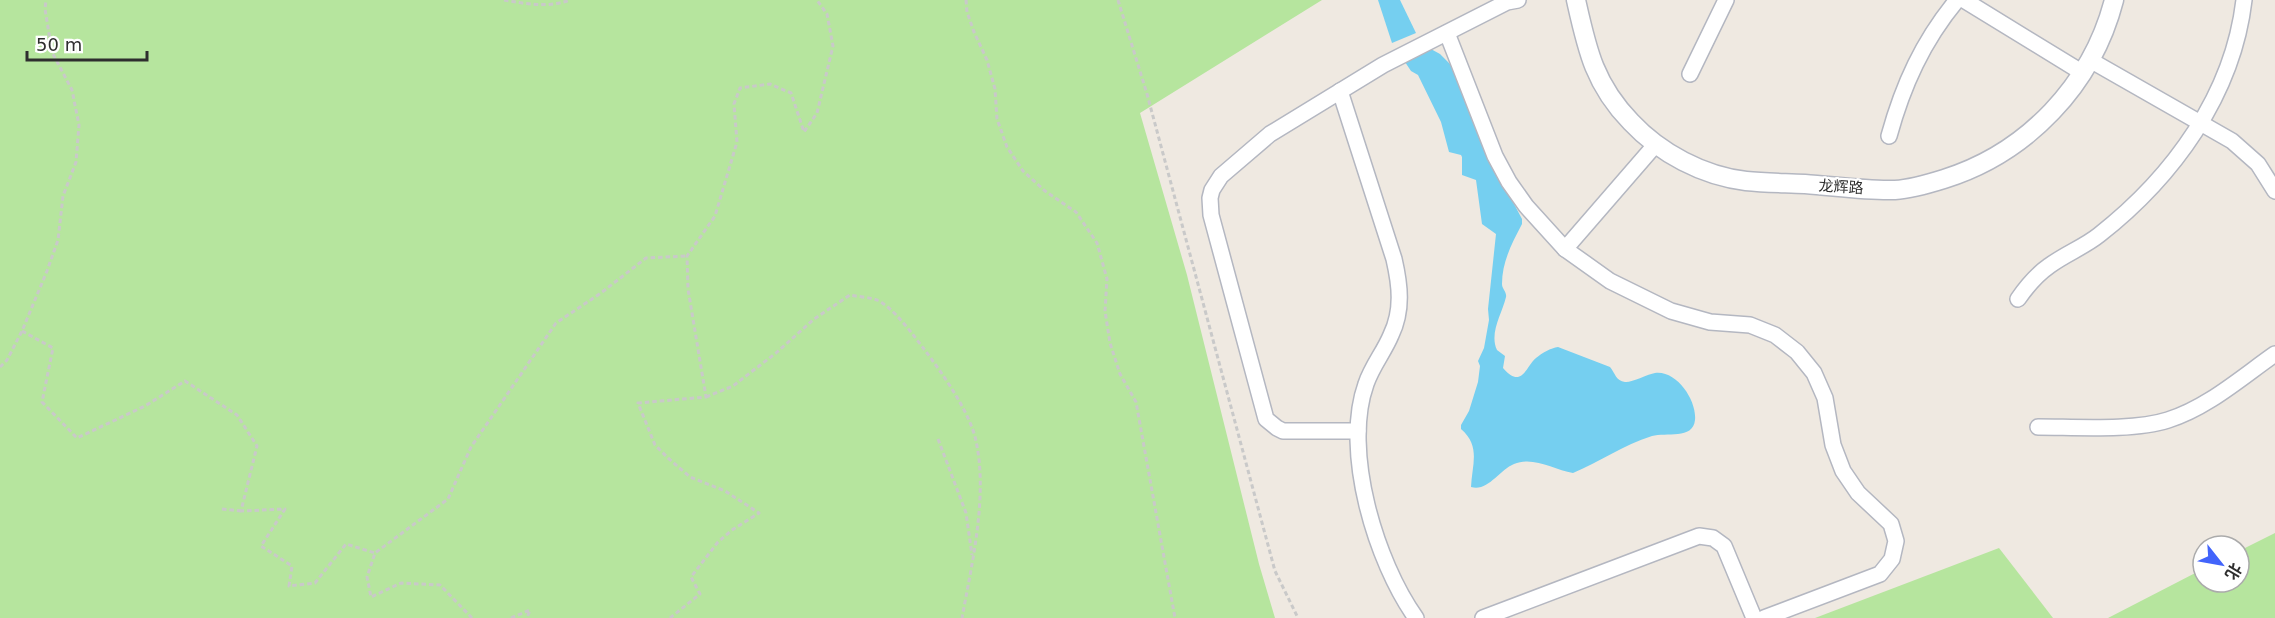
<svg xmlns="http://www.w3.org/2000/svg" width="2275" height="618" font-family="'DejaVu Sans','Noto Sans SC',sans-serif">
<rect width="100%" height="100%" fill="#efe9e1"/>
<!-- green -->
<g fill="#b6e59e">
<path d="M0 0H1322L1140 113 1187 275 1259 564 1275 618H0Z"/>
<path d="M2275 533V618H2108L2203 569V582H2239V551Z"/>
<path d="M1999 548 2053 618H1815Z"/>
</g>
<!-- water -->
<g fill="#75cff0">
<path d="M1378 0H1400L1416 33 1392 43Z"/>
<path d="M1429 48 1440 54 1451 65 1479 138 1522 219V224C1512 243 1502 262 1502 284 1502 289 1507 292 1506 297 1502 314 1489 333 1497 350L1505 356 1503 368C1522 390 1526 366 1536 358 1542 353 1551 348 1558 347L1610 367C1615 373 1616 381 1625 382 1631 383 1648 374 1655 373 1677 370 1697 401 1695 420 1693 440 1666 432 1652 436 1623 445 1600 462 1573 473 1554 470 1534 456 1514 464 1499 470 1488 492 1471 487 1472 465 1481 446 1461 429V425L1469 411 1478 382 1480 366 1478 361 1484 348 1489 320 1488 309 1496 234 1482 224 1476 180 1462 175V157L1461 155 1449 152 1441 122 1418 75 1411 71 1403 59Z"/>
</g>
<g fill="none" stroke-linecap="round" stroke-linejoin="round">
<!-- minor casing -->
<g stroke="#b4b7c1" stroke-width="18">
<g id="minor">
<path d="M1964 0 2083 73"/>
<path d="M1447 33 1495 156 1509 182 1526 206 1565 249 1610 281 1671 311 1710 322 1750 325 1775 335 1797 352 1814 373 1825 398 1833 445 1843 471 1858 493 1891 524 1896 541 1892 559 1880 574 1764 618"/>
<path d="M2090 60 2232 141 2258 164 2275 191"/>
<path d="M1690 74 1726 0"/>
<path d="M1340 91 1394 259C1400 285 1403 310 1391 335 1384 352 1372 366 1366 384 1342 451 1376 562 1416 618"/>
<path d="M1889 136C1903 85 1923 41 1957 0"/>
<path d="M1565 249 1656 144"/>
<path d="M2018 299C2027 286 2036 275 2049 266 2065 254 2084 247 2099 235 2173 177 2233 95 2244 0"/>
<path d="M2038 427C2076 427 2134 431 2168 420 2207 408 2242 377 2275 354"/>
<path d="M1358 431H1283L1277 428 1266 419 1211 215 1210 198 1212 190 1221 176 1270 134 1383 65 1507 2 1518 0"/>
<path d="M1483 618 1699 536 1713 538 1724 546 1754 618"/>
</g>
</g>
<!-- tertiary casing -->
<g stroke="#b4b7c1" stroke-width="21">
<path id="tertiary" d="M1576 0C1587 49 1594 84 1631 122 1660 153 1703 176 1746 181 1765 183 1785 183 1805 184 1834 186 1865 191 1895 190 1911 189 1928 184 1944 179 2027 153 2092 85 2114 0"/>
</g>
<!-- path -->
<g stroke="#c9c9c9" stroke-width="3" stroke-dasharray="4.5 3" stroke-linecap="butt">
<path d="M504 0C526 4 548 8 570 0"/>
<path d="M966 0 967 12 974 32 987 60 995 89 997 119 1007 147 1023 171 1045 191 1076 212 1097 243 1107 279 1105 311 1110 343 1120 374 1136 402 1175 618"/>
<path d="M1118 0 1147 94 1275 571 1298 618"/>
<path d="M22 331 53 348 42 402 77 438 145 406 185 381 237 415 257 446 241 511 285 509 261 546 292 566 289 586 315 583 346 544 375 553"/>
<path d="M0 367 7 360 22 331 47 271 58 240 63 196 76 162 79 125 72 90 52 52 45 9 46 0"/>
<path d="M706 397 733 386 776 353 814 319 850 295C859 297 869 297 877 300 893 307 914 336 924 349 942 373 970 412 976 441 988 496 972 563 962 618"/>
<path d="M938 439 966 513 972 555"/>
<path d="M222 509 241 511"/>
<path d="M472 618 440 585 401 583 371 597 367 577 375 553 448 499 471 447 556 323 601 293 646 258 687 256"/>
<path d="M511 618 530 610 527 618"/>
<path d="M670 618 700 594 691 577 718 542 732 530 759 513 725 491 690 477 668 458 655 445 638 403 706 397 688 289 687 256 715 216 737 142 734 104 740 88 770 84 791 93 804 132 817 113 833 46 827 14 817 0"/>
</g>
<!-- minor -->
<use href="#minor" stroke="#fff" stroke-width="15"/>
<!-- tertiary -->
<use href="#tertiary" stroke="#fff" stroke-width="18"/>
</g>
<g text-anchor="middle" stroke-width="4.5" stroke-linejoin="round" paint-order="stroke">
<!-- street labels -->
<g font-size="15" fill="#2e2e2e" stroke="#fff">
<text transform="translate(1841 187) rotate(3)" y="5">龙辉路</text>
</g>
</g>
<!-- north arrow -->
<g transform="translate(2221 564) rotate(121)"><circle r="28" fill="#ffffff" stroke="#ababab" stroke-width="1.5"/>
<path d="M0-4.5L10 22L0 15L-10 22Z" fill="#4264fb"/>
<text y="-9" font-size="16" font-weight="bold" text-anchor="middle" fill="#2e2e2e">北</text>
</g>
<!-- scale -->
<path d="M27 51v9h120v-9" fill="none" stroke="#2e2e2e" stroke-width="3"/>
<text x="36" y="51" font-size="18" fill="#2e2e2e" stroke="#ffffff" stroke-width="4.5" paint-order="stroke">50 m</text>
</svg>
